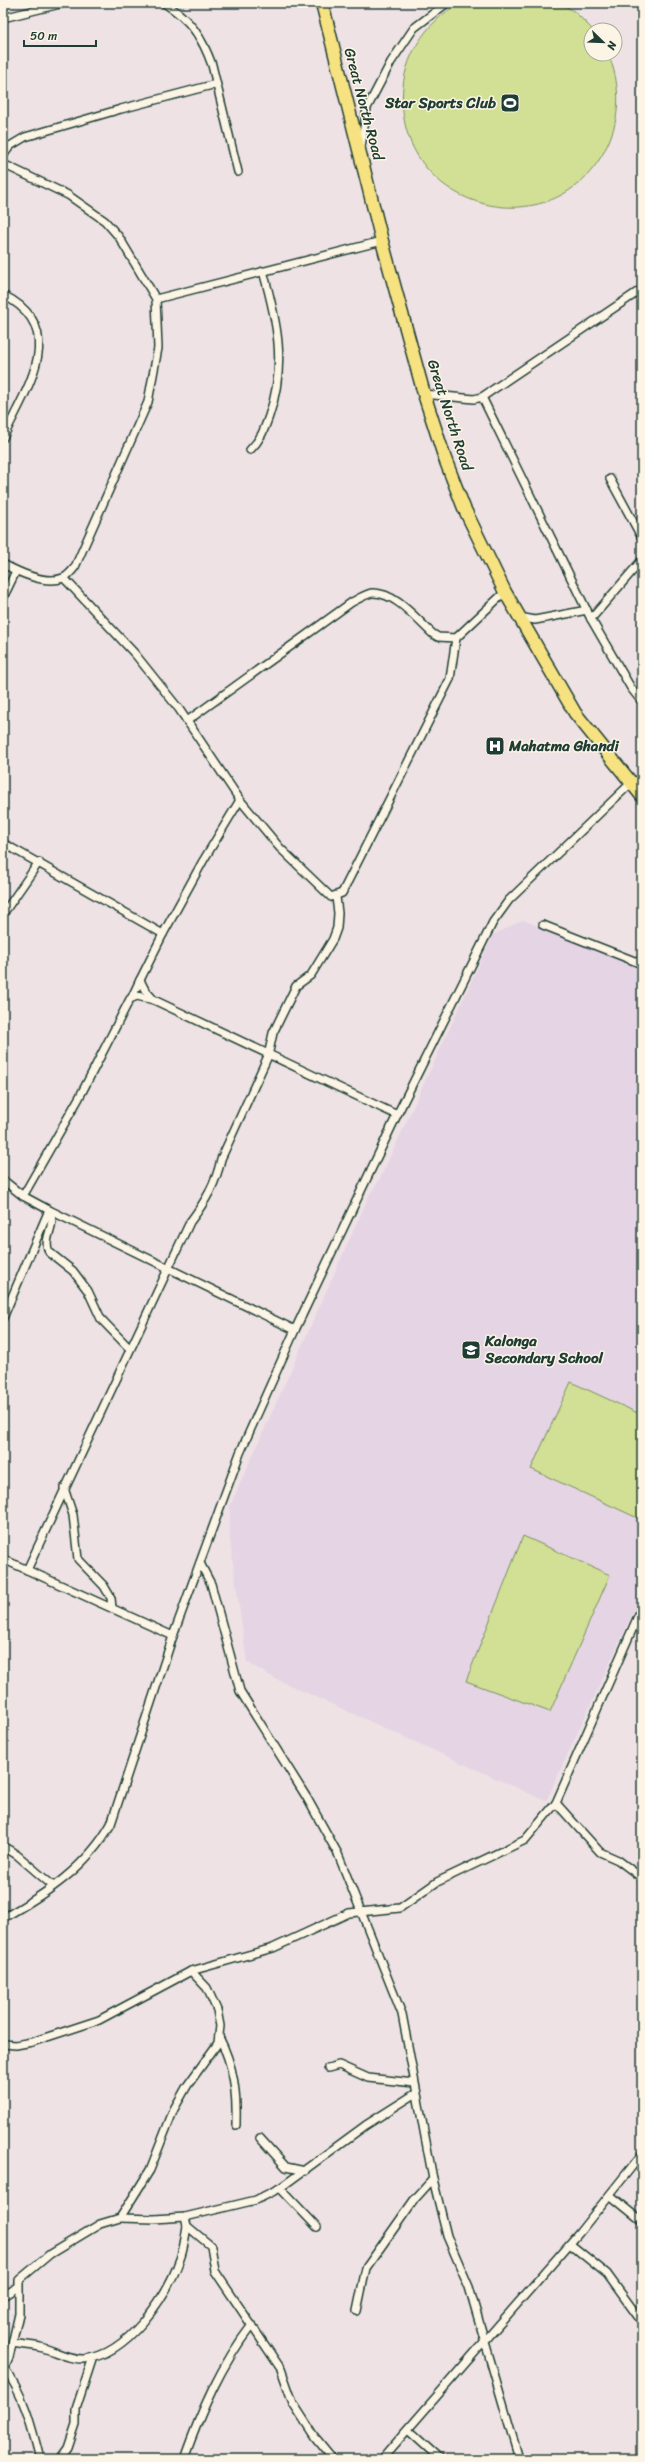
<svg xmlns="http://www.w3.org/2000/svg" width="645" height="2462" font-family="Sriracha,sans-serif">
<rect width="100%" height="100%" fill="#eee2e4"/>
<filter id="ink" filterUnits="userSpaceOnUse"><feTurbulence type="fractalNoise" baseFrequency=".025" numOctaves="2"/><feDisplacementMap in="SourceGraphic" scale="8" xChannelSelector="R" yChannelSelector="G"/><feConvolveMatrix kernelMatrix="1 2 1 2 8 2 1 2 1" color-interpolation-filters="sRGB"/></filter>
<g filter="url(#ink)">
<!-- built -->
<path fill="#e4d4e4" d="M523 920 642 969V1593L546 1801 274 1678 247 1662 230 1541V1506L370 1194 379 1181 493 935Z"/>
<!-- green -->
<g fill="#d1e094" stroke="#788e64">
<path d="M461 3H560L575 12 593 30H591V54H608C620 81 621 112 610 139 562 256 391 212 403 87 406 52 430 18 461 3Z"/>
<path d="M571 1382 642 1415V1520L531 1469Z"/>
<path d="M523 1536 610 1575 550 1712 466 1681Z"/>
</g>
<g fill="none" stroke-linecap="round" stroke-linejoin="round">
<!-- minor casing -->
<g stroke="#1f3d34" stroke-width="10">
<g id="minor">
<path d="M164 3C190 19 202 37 212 65L238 172"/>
<path d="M3 18 64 3"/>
<path d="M361 147 367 108 391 62 414 28 447 3"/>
<path d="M3 156 10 146 25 137 121 109 216 84"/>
<path d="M3 164 68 195 105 221 119 237 156 299 158 348 148 402 75 567C72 571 68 576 63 578 46 585 18 572 3 564"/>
<path d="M3 295C71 328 25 390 3 438"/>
<path d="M156 299 382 241"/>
<path d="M424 394 474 399 482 397 591 619 631 688 642 702"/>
<path d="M482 397 642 289"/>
<path d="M250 450C261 439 264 430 269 416 287 364 277 321 263 271"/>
<path d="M610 479 642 538"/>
<path d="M64 578 135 654 179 709 240 800 280 848 331 897 342 893 450 679 456 638 505 592"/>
<path d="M3 598 16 571"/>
<path d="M519 617 535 620 587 610"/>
<path d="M591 619 642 560"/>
<path d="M187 721 352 602C358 599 366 594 372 593 396 592 417 620 433 634L438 637 456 638"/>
<path d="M3 843 163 934 203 861 240 800"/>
<path d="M3 914 39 862"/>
<path d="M543 925 642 964"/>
<path d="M163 934 140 980 145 990 154 1000 397 1115"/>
<path d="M132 997 140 980"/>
<path d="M3 1180 23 1196 49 1210C58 1225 42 1237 49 1252L73 1271 88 1291 101 1319 130 1349"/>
<path d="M23 1196 79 1098 130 999 137 996 154 1000"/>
<path d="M3 1318 49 1210 295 1330"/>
<path d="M64 1488 73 1515 78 1559 104 1586 111 1598 112 1608"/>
<path d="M3 1559 173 1636"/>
<path d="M200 1563 211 1584 240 1691 307 1798 338 1854 402 2014 433 2179 447 2236 469 2287 519 2459"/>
<path d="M27 1570 190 1222C205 1202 216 1184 221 1159L268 1056 273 1033 296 986 311 975 333 939 337 928 338 913 336 897"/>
<path d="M642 1607 556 1803 600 1852 618 1860 642 1878"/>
<path d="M3 1846 17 1855 53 1886"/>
<path d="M3 1918C46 1894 87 1867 111 1824L173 1636 240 1453 295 1330 397 1115 493 922 509 900 630 784 642 778"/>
<path d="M219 2037C234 2066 237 2093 236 2125"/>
<path d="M3 2044 16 2045 32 2042 99 2020 191 1971 273 1948 349 1913 400 1908 437 1882 525 1840 556 1803"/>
<path d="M328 2068 339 2065 368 2078 414 2083"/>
<path d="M260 2138 286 2167 305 2171"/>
<path d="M280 2188 317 2227"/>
<path d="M610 2195 642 2221"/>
<path d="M185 2217 187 2226 211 2246 215 2271 281 2369 293 2403 315 2437 333 2459"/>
<path d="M120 2218 154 2219 185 2217 256 2200 280 2188 366 2125 415 2094"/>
<path d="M570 2244 607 2274 642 2322"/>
<path d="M3 2296 18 2287"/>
<path d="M357 2311 366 2268 414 2200 433 2179"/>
<path d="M13 2343C22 2345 31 2345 40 2347 55 2351 70 2360 84 2359 128 2355 167 2296 180 2259 184 2249 185 2237 187 2226"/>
<path d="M4 2368C24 2394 32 2428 40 2459"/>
<path d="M3 2370 9 2357 19 2314V2280L50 2254 100 2224 120 2218 150 2170 174 2109 187 2086 218 2043 220 2026 217 2010 207 1988 191 1971"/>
<path d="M408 2430 440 2459"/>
<path d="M60 2459 68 2448 76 2424V2409L93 2357"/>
<path d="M184 2459C201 2411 221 2365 252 2325"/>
<path d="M382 2459 579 2233 642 2154"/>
</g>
</g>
<!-- trunk casing -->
<g stroke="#1f3d34" stroke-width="15">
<path id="trunk" d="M322 3 382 241 424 394 445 459 464 508 505 592 575 713 642 796"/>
</g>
<!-- minor -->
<use href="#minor" stroke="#fcf5e5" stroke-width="7"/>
<!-- trunk -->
<use href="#trunk" stroke="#f7e281" stroke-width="12"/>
</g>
</g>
<!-- icons -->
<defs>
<g id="stadium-square" transform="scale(1)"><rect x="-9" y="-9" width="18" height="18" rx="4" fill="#1f3d34" stroke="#fcf5e5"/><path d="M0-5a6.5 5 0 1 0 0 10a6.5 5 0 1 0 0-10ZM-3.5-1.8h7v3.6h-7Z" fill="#fff"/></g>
<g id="hospital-square" transform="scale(1)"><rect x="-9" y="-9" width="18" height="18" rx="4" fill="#1f3d34" stroke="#fcf5e5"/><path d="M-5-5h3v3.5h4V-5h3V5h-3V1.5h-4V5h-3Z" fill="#fff"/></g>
<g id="school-square" transform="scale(1)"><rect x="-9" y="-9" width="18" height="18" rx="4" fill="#1f3d34" stroke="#fcf5e5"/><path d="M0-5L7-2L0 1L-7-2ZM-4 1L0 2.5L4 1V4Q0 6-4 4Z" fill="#fff"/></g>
</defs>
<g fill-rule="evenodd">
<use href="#stadium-square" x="510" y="103"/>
<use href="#hospital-square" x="495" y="746"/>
<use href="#school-square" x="471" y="1350"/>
</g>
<g text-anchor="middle" stroke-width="3" stroke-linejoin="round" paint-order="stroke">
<!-- poi labels -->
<g font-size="15" font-weight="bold" fill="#1f3d34" stroke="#fcf5e5" text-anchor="start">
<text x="496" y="108" text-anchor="end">Star Sports Club</text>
<text x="509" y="751">Mahatma Ghandi</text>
<text x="485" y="1346">Kalonga<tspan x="485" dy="17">Secondary School</tspan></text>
</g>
<!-- street labels -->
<g font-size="15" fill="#1f3d34" stroke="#fcf5e5">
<text transform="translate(364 104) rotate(75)" y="5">Great North Road</text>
<text transform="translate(450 415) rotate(72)" y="5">Great North Road</text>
</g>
</g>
<!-- margin -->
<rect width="645" height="2462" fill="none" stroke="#fcf5e5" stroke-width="16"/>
<rect x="8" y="8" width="629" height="2446" fill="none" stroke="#1f3d34" stroke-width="1.5" filter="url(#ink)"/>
<!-- north arrow -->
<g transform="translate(603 42) rotate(113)"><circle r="19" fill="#fcf5e5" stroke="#a4ab9e"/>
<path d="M0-3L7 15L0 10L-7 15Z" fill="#1f3d34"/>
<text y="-6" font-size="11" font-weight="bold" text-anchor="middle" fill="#1f3d34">N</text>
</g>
<!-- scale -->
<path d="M24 40v6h72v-6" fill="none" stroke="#1f3d34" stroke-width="2"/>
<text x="30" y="40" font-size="12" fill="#1f3d34" stroke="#fcf5e5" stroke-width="3" paint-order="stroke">50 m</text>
</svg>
